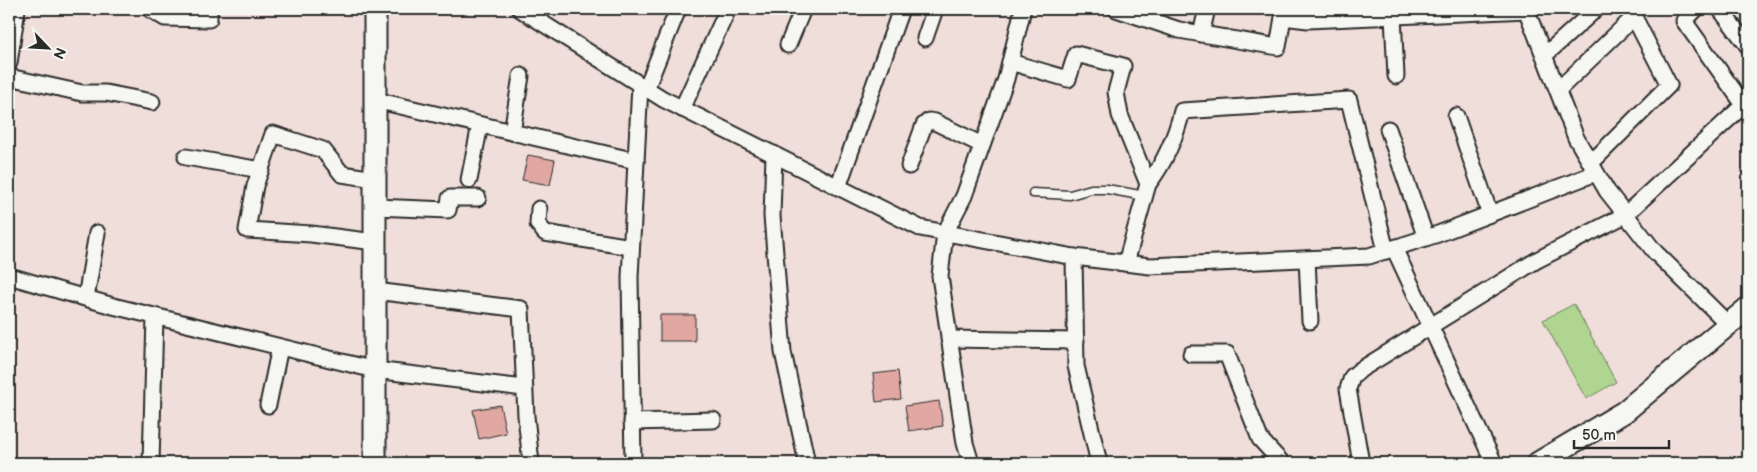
<svg xmlns="http://www.w3.org/2000/svg" width="1757" height="472" font-family="'Balsamiq Sans',sans-serif">
<rect width="100%" height="100%" fill="#f0deda"/>
<filter id="ink" filterUnits="userSpaceOnUse"><feTurbulence type="fractalNoise" baseFrequency=".02" numOctaves="2"/><feDisplacementMap in="SourceGraphic" scale="10" xChannelSelector="R" yChannelSelector="G"/><feConvolveMatrix kernelMatrix="1 2 1 2 8 2 1 2 1" color-interpolation-filters="sRGB"/></filter>
<g filter="url(#ink)">
<!-- green -->
<path fill="#afd591" stroke="#6d805e" d="M1574 304 1616 382 1586 399 1543 320Z"/>
<!-- building -->
<g fill="#e1a7a2" stroke="#2b2b2b">
<path d="M528 155 555 160 550 185 522 180Z"/>
<rect x="660" y="315" width="35" height="26"/>
<path d="M898 371 901 399 876 402 873 374Z"/>
<path d="M939 401 943 426 909 431 905 406Z"/>
<path d="M500 405 506 433 479 439 473 410Z"/>
</g>
<g fill="none" stroke-linecap="round" stroke-linejoin="round">
<!-- service casing -->
<g stroke="#2b2b2b" stroke-width="11">
<path id="service" d="M1033 193 1070 195 1091 189H1107L1145 196"/>
</g>
<!-- minor casing -->
<g stroke="#2b2b2b" stroke-width="19">
<g id="minor">
<path d="M150 9 165 18 209 19V9"/>
<path d="M520 9 663 99 920 228 1074 257 1150 266 1369 256 1438 234 1596 173"/>
<path d="M1116 9 1179 30 1278 47 1283 17 1308 20 1527 10"/>
<path d="M1526 9 1576 138 1607 191 1655 252 1727 323"/>
<path d="M1696 9 1684 21 1744 105"/>
<path d="M1720 9 1748 46"/>
<path d="M1393 16 1396 76"/>
<path d="M1201 34 1207 9"/>
<path d="M925 38 935 9"/>
<path d="M788 45 803 9"/>
<path d="M1545 55 1596 9"/>
<path d="M1010 62 1068 79 1076 54 1123 66 1116 92 1120 115 1148 184 1126 263"/>
<path d="M9 63 17 9"/>
<path d="M9 77 82 93H106L152 102"/>
<path d="M646 89 678 9"/>
<path d="M1558 90 1634 17 1669 85 1591 163"/>
<path d="M375 100 636 161"/>
<path d="M682 109 728 9"/>
<path d="M1456 116 1490 214"/>
<path d="M1388 129 1426 238"/>
<path d="M512 132 521 76"/>
<path d="M774 154 772 216 783 352 807 463"/>
<path d="M186 157 261 170"/>
<path d="M909 166 924 125 929 121 935 122 982 145"/>
<path d="M375 179 342 174 323 150 273 134 255 186 247 230 311 234 375 242"/>
<path d="M469 180 480 125"/>
<path d="M1148 184C1164 164 1176 136 1182 111L1349 100 1386 251"/>
<path d="M838 187 901 9"/>
<path d="M375 207 448 210 450 198H478"/>
<path d="M539 209 538 224 545 233 631 247"/>
<path d="M1394 248 1494 463"/>
<path d="M1074 257 1076 366 1099 463"/>
<path d="M1307 259 1310 321"/>
<path d="M9 276 113 306 375 370 524 388"/>
<path d="M375 291 521 309 526 416 531 463"/>
<path d="M86 298 97 233"/>
<path d="M949 339 1076 341"/>
<path d="M1191 354H1227L1260 439 1282 463"/>
<path d="M268 405 280 347"/>
<path d="M632 422 713 420"/>
<path d="M151 463 155 317"/>
<path d="M633 463 630 277 640 85"/>
<path d="M971 463 965 443 940 276 945 233 964 196 1006 79 1023 9"/>
<path d="M1361 463 1348 389 1352 377 1360 370 1537 260 1625 215 1748 101"/>
</g>
</g>
<!-- secondary casing -->
<g stroke="#2b2b2b" stroke-width="25">
<g id="secondary">
<path d="M375 9V463"/>
<path d="M1538 463 1624 412 1748 308"/>
</g>
</g>
<!-- service -->
<use href="#service" stroke="#f6f6f2" stroke-width="8"/>
<!-- minor -->
<use href="#minor" stroke="#f6f6f2" stroke-width="15"/>
<!-- secondary -->
<use href="#secondary" stroke="#f6f6f2" stroke-width="21"/>
</g>
</g>
<!-- margin -->
<rect width="1757" height="472" fill="none" stroke="#f6f6f2" stroke-width="30"/>
<rect x="15" y="15" width="1727" height="442" fill="none" stroke="#2b2b2b" stroke-width="2" filter="url(#ink)"/>
<!-- north arrow -->
<g transform="translate(48 48) rotate(115)" stroke="#f6f6f2" stroke-width="4" paint-order="stroke">
<path d="M0-4L9 19L0 12L-9 19Z" fill="#2b2b2b"/>
<text y="-8" font-size="14" font-weight="bold" text-anchor="middle" fill="#2b2b2b">N</text>
</g>
<!-- scale -->
<path d="M1574 440v8h95v-8" fill="none" stroke="#2b2b2b" stroke-width="2.5"/>
<text x="1582" y="440" font-size="15" fill="#2b2b2b" stroke="#f6f6f2" stroke-width="4" paint-order="stroke">50 m</text>
</svg>
